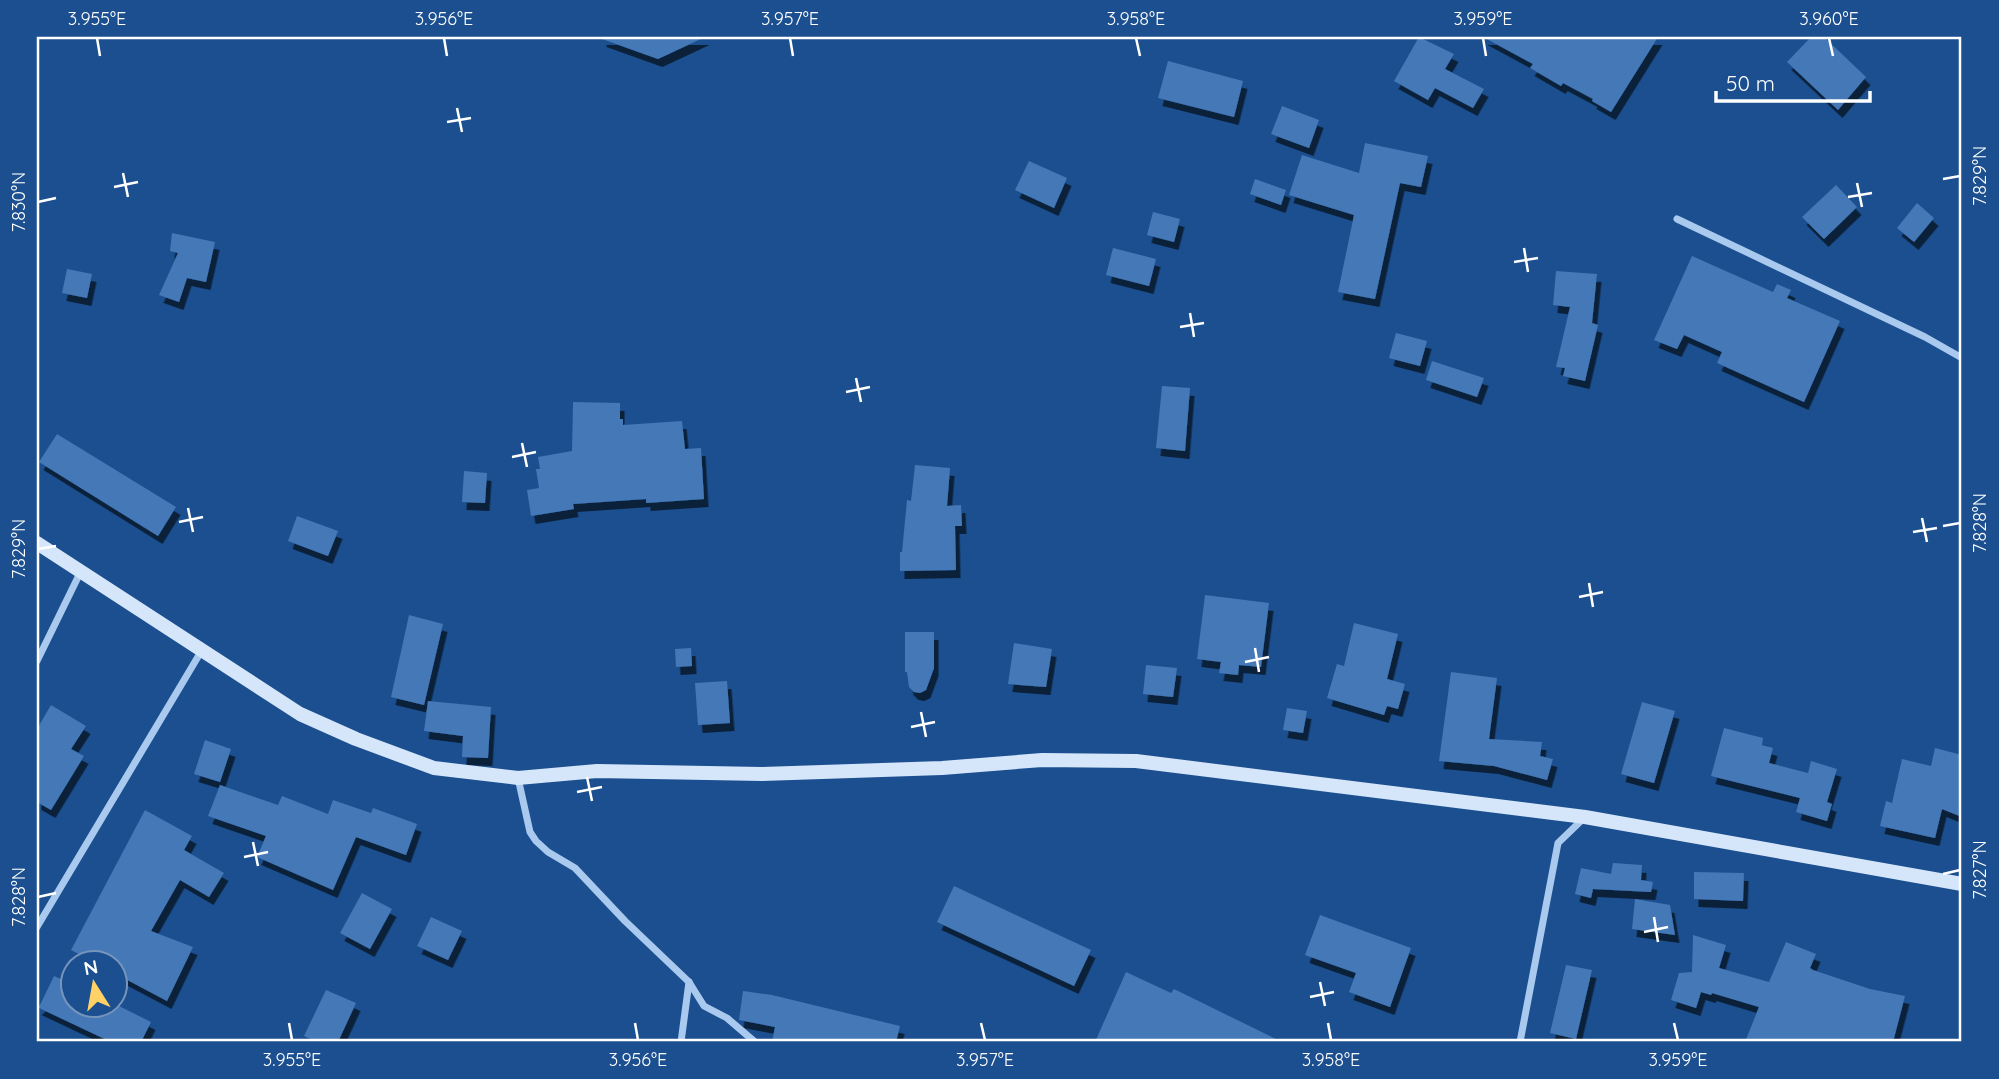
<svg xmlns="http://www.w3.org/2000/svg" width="1999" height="1079" font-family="Quicksand,sans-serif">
<defs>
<filter id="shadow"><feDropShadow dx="4.5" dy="8" stdDeviation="0" flood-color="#0009"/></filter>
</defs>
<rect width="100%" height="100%" fill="#1b4f8f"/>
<!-- building -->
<g fill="#4478b7" filter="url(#shadow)">
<path d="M602 37H705L658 59 602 39Z"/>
<path d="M1419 37 1454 54 1445 69 1484 89 1473 108 1435 88 1428 100 1394 81Z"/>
<path d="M1483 37H1658L1611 112 1592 101 1593 99 1563 83 1561 86 1530 68 1533 64Z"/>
<path d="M1811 37H1824L1866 77 1838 110 1787 62Z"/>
<path d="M1168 61 1243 81 1234 117 1158 98Z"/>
<path d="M1282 106 1319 120 1309 148 1271 134Z"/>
<path d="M1365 143 1428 156 1421 187 1400 183 1375 299 1338 292 1354 215 1289 195 1302 155 1359 173Z"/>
<path d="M1029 161 1067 178 1054 208 1015 190Z"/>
<path d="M1255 179 1286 190 1281 205 1250 194Z"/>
<path d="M1836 185 1857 207 1824 239 1802 217Z"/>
<path d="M1917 203 1934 218 1914 242 1897 228Z"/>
<path d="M1153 212 1180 219 1174 242 1147 235Z"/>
<path d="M172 233 215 242 206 282 187 278 179 302 159 295 178 253 170 251Z"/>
<path d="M1113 248 1156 259 1149 286 1106 275Z"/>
<path d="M1692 256 1773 292 1777 284 1791 290 1787 298 1840 321 1804 402 1717 363 1722 352 1684 335 1677 349 1654 340Z"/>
<path d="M67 269 92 274 87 298 62 293Z"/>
<path d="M1556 271 1597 274 1592 323 1598 325 1585 381 1563 376 1565 368 1556 367 1570 307 1553 305Z"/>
<path d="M1396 333 1427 341 1420 366 1389 358Z"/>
<path d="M1432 361 1484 378 1477 397 1426 380Z"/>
<path d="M1162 386 1190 388 1185 451 1156 448Z"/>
<path d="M573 402 620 403V419H623V425L682 421 685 449 701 448 704 499 646 503V499L573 504 574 509 531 516 527 490 539 488 536 469H540L538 457 572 451Z"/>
<path d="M57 434 176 507 158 536 39 462Z"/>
<path d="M915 465 950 468 947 506 961 505 962 526H955L956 570 900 571V552H902L907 500 911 501Z"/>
<path d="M464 471 487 473 485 503 462 502Z"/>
<path d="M297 516 338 531 328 556 288 541Z"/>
<path d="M1205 595 1269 603 1261 667 1239 665 1238 675 1219 673 1221 662 1197 659Z"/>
<path d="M409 615 443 624 424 705 391 697Z"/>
<path d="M1354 623 1398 634 1387 679 1405 684 1398 709 1387 706 1384 715 1327 698 1337 664 1344 666Z"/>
<path d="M905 632H934V668L926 690 920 693 914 692 909 687 907 672H905Z"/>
<path d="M1014 643 1052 649 1046 687 1008 684Z"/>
<path d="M691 648 692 666 676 667 675 649Z"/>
<path d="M1146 665 1177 668 1173 697 1143 694Z"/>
<path d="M1451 672 1497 678 1489 739 1542 742 1540 756 1553 759 1547 780 1494 766 1439 761Z"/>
<path d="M727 681 730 723 698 725 695 683Z"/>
<path d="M428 701 491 707 488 758 462 757 463 736 424 731Z"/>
<path d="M1642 702 1675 711 1654 783 1621 774Z"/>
<path d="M51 705 86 726 71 749 84 756 51 810 37 802V729Z"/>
<path d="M1287 708 1307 711 1303 733 1283 730Z"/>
<path d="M1724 728 1763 738 1762 745 1773 748 1769 763 1808 773 1811 761 1837 769 1827 802 1832 804 1827 821 1796 812 1800 798 1711 776Z"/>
<path d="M205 740 231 749 220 782 194 774Z"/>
<path d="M1935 748 1962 755V817L1942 809 1935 838 1880 826 1886 801 1892 803 1902 759 1931 766Z"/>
<path d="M220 785 278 805 282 796 328 814 333 800 371 813 373 808 417 824 406 855 356 837 333 890 257 857 266 836 208 816Z"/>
<path d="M145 810 192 836 184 850 224 873 209 897 180 880 151 931 193 947 167 1001 116 974V963H96L71 950Z"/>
<path d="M1613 863 1642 865 1641 880 1653 882 1651 892 1593 889 1591 898 1575 894 1581 868 1611 874Z"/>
<path d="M1694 872 1744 873 1743 901 1694 899Z"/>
<path d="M954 886 1091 950 1074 986 937 922Z"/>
<path d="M362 893 392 909 370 949 340 933Z"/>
<path d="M1635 899 1670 905 1675 935 1632 929Z"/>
<path d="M1320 915 1411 948 1390 1007 1349 992 1356 973 1305 955Z"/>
<path d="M431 917 462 931 448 960 417 946Z"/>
<path d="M1693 935 1726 945 1719 968 1769 982 1786 942 1816 954 1810 968 1813 970 1870 989 1905 996 1893 1042H1745L1759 1007 1712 993 1711 995 1701 992 1696 1008 1671 1000 1679 973 1692 972Z"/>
<path d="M1566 965 1592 970 1576 1039 1550 1033Z"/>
<path d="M1126 972 1171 993 1174 989 1282 1042H1095Z"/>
<path d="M54 976 74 985V1005H117L151 1022 141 1042H111L37 1007 40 1005Z"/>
<path d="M326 990 356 1003 338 1042H317L304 1036Z"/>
<path d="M743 991 772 995 900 1026 896 1042H772L775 1027 739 1020Z"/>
</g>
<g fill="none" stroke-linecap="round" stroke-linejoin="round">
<!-- street -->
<g stroke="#a9c9ee" stroke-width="7">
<path d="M1677 219 1925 337 1962 358"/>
<path d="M37 661 81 571"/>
<path d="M518 778 530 832 536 841 548 852 575 868 625 921 689 982 704 1006 727 1018 755 1042"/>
<path d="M37 927 202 650"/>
<path d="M681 1042 689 982"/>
<path d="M1520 1042 1558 843 1584 818"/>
</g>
<!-- secondary -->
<path stroke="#d6e6fa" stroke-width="14" d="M37 543 300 714 356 739 434 768 518 778 597 771 762 774 942 768 1042 760 1136 761 1585 817 1962 884"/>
</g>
<!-- ticks -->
<path fill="none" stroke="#fff" stroke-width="2.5" d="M97 38 100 56M444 38 447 56M790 38 793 56M1136 38 1140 56M1483 38 1486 56M1829 38 1833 56M457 108 462 132M447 122 471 118M123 173 128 197M1943 179 1960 176M1857 183 1862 207M114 187 138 182M1848 197 1872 193M38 202 56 198M1524 248 1528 272M1514 262 1538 258M1190 313 1194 337M1180 327 1204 323M856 378 861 402M846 392 870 387M522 443 527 467M512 457 536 452M188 508 193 532M1922 518 1927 542M179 522 203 517M1943 526 1960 523M1913 532 1937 528M38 549 56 546M1589 583 1593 607M1579 597 1603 592M1255 648 1259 672M1245 662 1269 657M921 712 926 737M911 727 935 722M587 777 592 801M577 792 602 787M253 842 258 866M244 857 268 852M1943 874 1960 870M38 897 56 893M1654 917 1658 942M1644 932 1668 927M1320 982 1325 1006M1310 997 1334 992M289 1023 292 1040M635 1023 638 1040M981 1023 985 1040M1328 1023 1331 1040M1674 1023 1678 1040"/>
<!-- border -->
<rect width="1999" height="1079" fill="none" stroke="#1b4f8f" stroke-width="77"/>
<!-- north arrow -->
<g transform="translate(94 984) rotate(349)"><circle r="33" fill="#1b4f8f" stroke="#7695bc" stroke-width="2"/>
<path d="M0-5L12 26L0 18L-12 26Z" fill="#ffd166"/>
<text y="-10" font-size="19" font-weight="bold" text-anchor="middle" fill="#ffffff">N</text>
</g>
<!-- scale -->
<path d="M1716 91v10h154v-10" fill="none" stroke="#ffffff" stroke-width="3.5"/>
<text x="1726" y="91" font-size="21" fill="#ffffff" stroke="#1b4f8f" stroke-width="5" paint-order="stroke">50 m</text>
<rect x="38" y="38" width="1922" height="1002" fill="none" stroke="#fff" stroke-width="2.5"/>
<g font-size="18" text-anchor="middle" fill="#fff">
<text x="97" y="25">3.955°E</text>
<text x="444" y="25">3.956°E</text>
<text x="790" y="25">3.957°E</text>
<text x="1136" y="25">3.958°E</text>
<text x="1483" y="25">3.959°E</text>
<text x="1829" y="25">3.960°E</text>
<text transform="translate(1980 176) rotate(-90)" y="6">7.829°N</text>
<text transform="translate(19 202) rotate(-90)" y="6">7.830°N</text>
<text transform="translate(1980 523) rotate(-90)" y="6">7.828°N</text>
<text transform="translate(19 549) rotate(-90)" y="6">7.829°N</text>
<text transform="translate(1980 870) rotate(-90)" y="6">7.827°N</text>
<text transform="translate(19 897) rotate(-90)" y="6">7.828°N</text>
<text x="292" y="1066">3.955°E</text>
<text x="638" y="1066">3.956°E</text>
<text x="985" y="1066">3.957°E</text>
<text x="1331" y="1066">3.958°E</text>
<text x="1678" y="1066">3.959°E</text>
</g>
</svg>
